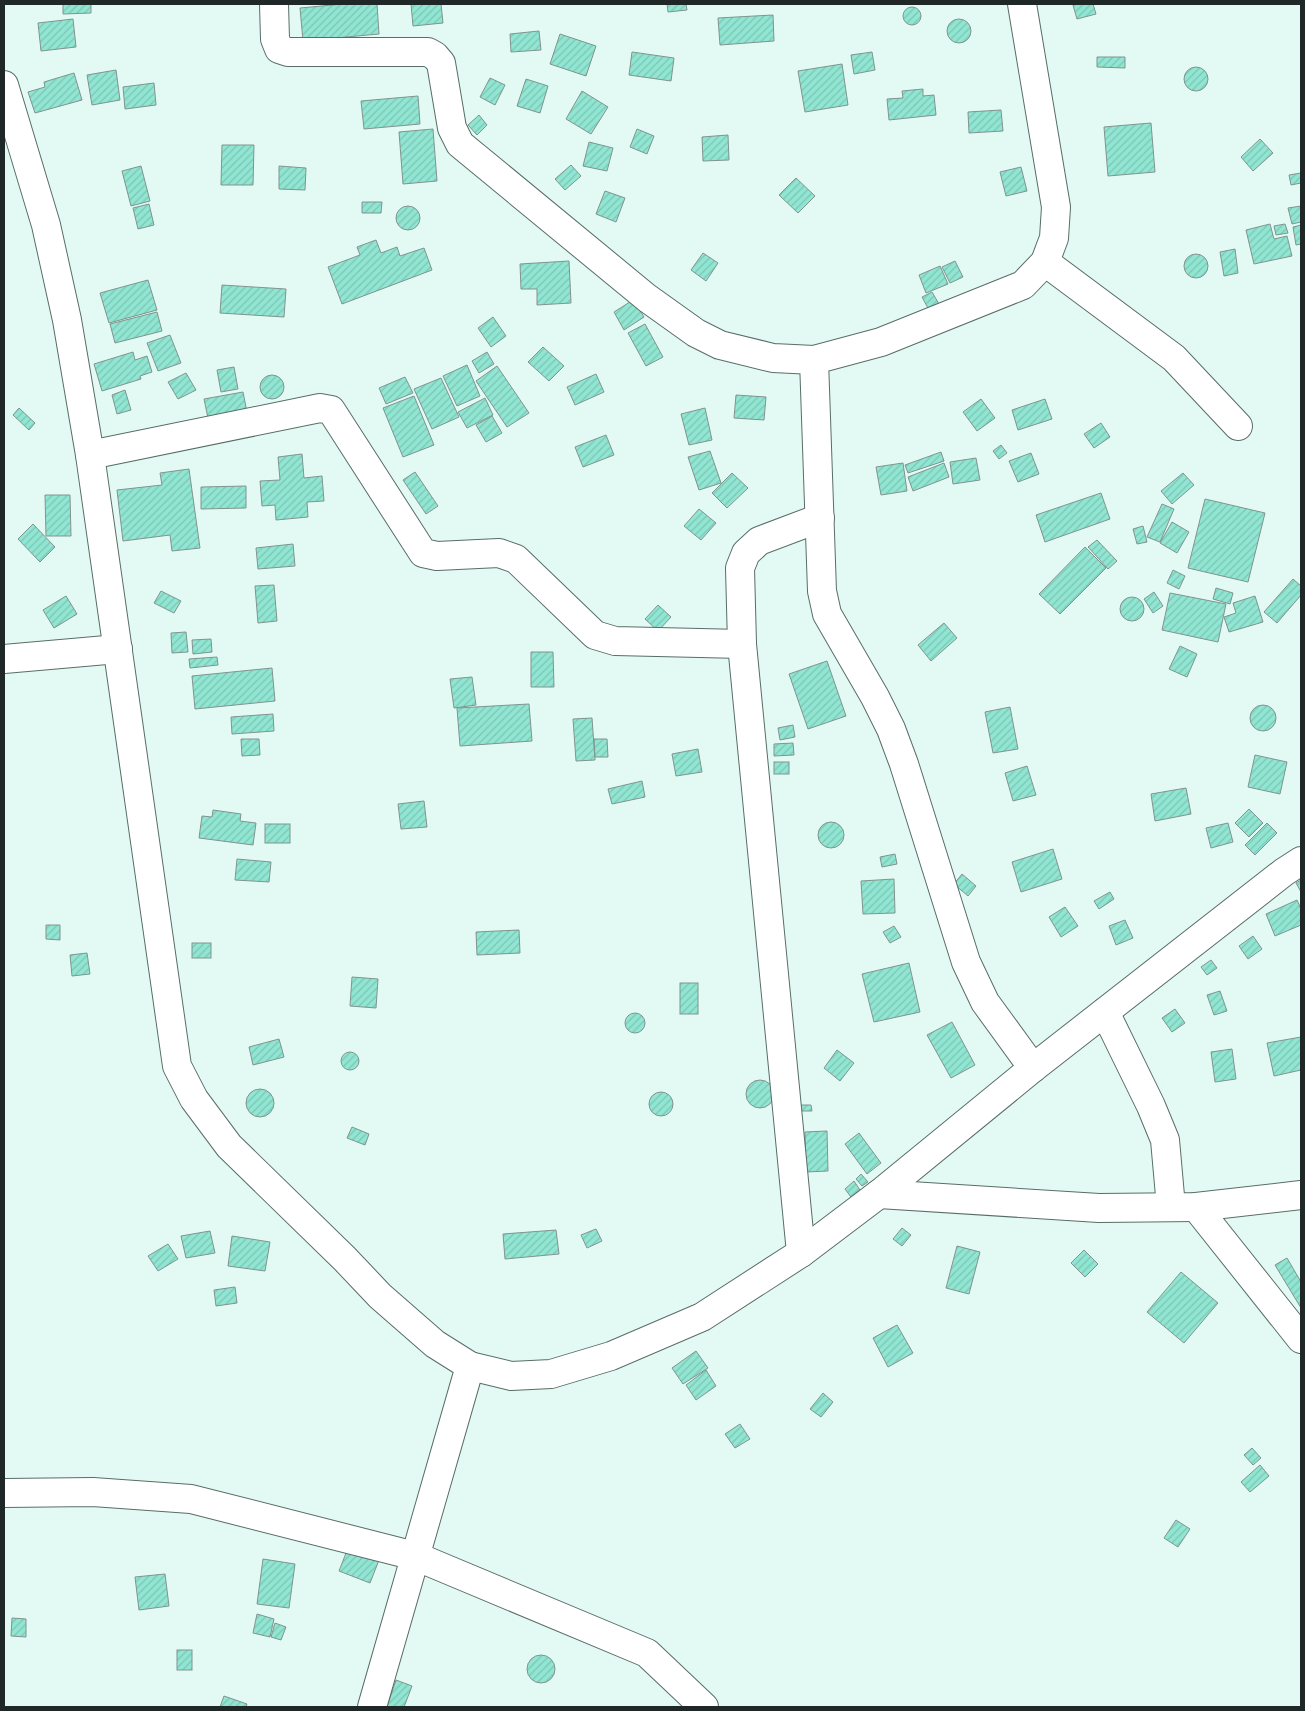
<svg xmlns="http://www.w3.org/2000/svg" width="1305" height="1711" font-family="'Public Sans',sans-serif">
<defs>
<pattern id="building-hatch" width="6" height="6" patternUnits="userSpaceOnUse" patternTransform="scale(1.25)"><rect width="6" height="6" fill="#90e6d2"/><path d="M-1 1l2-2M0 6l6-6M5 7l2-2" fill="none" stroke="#7cc5b4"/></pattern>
</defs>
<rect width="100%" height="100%" fill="#e3faf4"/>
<!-- building -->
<g fill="url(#building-hatch)" stroke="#80948f">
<path d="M63 4H91V13L63 14Z"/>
<path d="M343 4H377L379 34 303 41 300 8Z"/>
<path d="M411 4H441L443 23 413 26Z"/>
<path d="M667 4H686L687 10 668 12Z"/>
<path d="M1076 4H1093L1096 14 1077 19 1073 5Z"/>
<circle cx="912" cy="16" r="9"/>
<path d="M773 15 774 41 720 45 718 18Z"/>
<circle cx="959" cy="31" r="12"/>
<path d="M73 19 76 47 41 51 38 23Z"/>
<path d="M539 31 541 50 511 52 510 34Z"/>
<path d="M560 34 596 46 586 76 550 64Z"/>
<path d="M632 52 674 58 671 81 629 75Z"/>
<path d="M872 52 875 70 854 74 851 55Z"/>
<path d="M1097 57H1125V68L1097 67Z"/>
<path d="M842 64 848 105 805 112 798 71Z"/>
<circle cx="1196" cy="79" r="12"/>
<path d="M116 70 120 100 92 105 87 75Z"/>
<path d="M74 73 82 100 35 113 28 92 45 87 44 82Z"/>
<path d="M490 78 505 85 495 105 480 97Z"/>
<path d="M526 79 548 86 540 113 517 106Z"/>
<path d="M154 83 156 105 125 109 123 87Z"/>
<path d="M923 89V96L934 95 936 115 889 120 887 99 903 98 902 91Z"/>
<path d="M582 91 608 107 591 134 566 119Z"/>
<path d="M418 96 420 124 364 129 361 101Z"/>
<path d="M1001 110 1003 131 969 133 968 112Z"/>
<path d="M479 115 487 125 477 135 468 125Z"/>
<path d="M1151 123 1155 172 1108 176 1104 127Z"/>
<path d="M433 129 437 181 403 184 399 132Z"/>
<path d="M637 129 654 136 647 154 630 147Z"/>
<path d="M728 135 729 160 703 161 702 137Z"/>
<path d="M1260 139 1273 153 1253 171 1241 157Z"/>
<path d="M589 142 613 148 607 171 583 166Z"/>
<path d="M222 145H254L253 185H221Z"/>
<path d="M571 165 581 176 565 190 555 179Z"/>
<path d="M141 166 150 201 131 206 122 171Z"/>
<path d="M279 166 306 168 305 190 279 189Z"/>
<path d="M1021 167 1027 191 1006 196 1000 172Z"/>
<path d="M1301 173V183L1291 185 1289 175Z"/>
<path d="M796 178 815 196 798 213 779 195Z"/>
<path d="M605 191 625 198 616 222 596 214Z"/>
<path d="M362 202H382L381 213H362Z"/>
<path d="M149 204 154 225 138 229 133 208Z"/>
<circle cx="408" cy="218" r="12"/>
<path d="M1301 206V222L1292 224 1288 208Z"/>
<path d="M1270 224 1274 239 1287 236 1292 256 1254 264 1246 230Z"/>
<path d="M1285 224 1288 233 1276 235 1274 226Z"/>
<path d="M1301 225V244L1296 245 1293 227Z"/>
<path d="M376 240 381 253 397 247 400 256 424 248 432 270 342 304 328 267 360 255 357 247Z"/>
<path d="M1235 249 1238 273 1224 276 1220 252Z"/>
<path d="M703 253 718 263 706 281 691 270Z"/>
<circle cx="1196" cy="266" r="12"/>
<path d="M569 261 571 303 537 305V289H521L520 264Z"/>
<path d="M955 261 963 277 950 283 942 267Z"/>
<path d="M940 266 948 284 926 293 919 275Z"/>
<path d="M148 280 157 310 109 323 100 293Z"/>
<path d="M222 285 286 289 284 317 220 313Z"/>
<path d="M932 292 939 304 929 310 922 297Z"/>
<path d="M633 300 644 317 624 330 614 312Z"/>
<path d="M157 312 162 331 115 343 110 324Z"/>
<path d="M493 317 506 336 491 347 478 328Z"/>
<path d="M645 324 663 357 646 366 628 333Z"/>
<path d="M170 335 181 363 158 371 147 343Z"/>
<path d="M543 347 564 366 549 381 528 362Z"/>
<path d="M133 352 135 360 147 356 152 372 140 376 141 379 102 391 94 364Z"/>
<path d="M487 352 494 364 479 373 472 361Z"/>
<path d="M467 365 480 396 457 406 443 376Z"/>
<path d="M497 366 529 413 507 427 476 381Z"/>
<path d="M234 367 238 389 221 392 217 370Z"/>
<path d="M186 373 196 390 178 399 168 382Z"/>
<path d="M596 374 604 392 575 405 567 387Z"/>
<circle cx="272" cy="387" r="12"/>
<path d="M405 377 413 393 386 404 379 388Z"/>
<path d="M441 378 459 417 432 429 414 389Z"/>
<path d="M125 390 131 410 117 414 112 395Z"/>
<path d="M243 392 247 412 208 418 204 399Z"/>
<path d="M736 395 766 397 764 420 734 418Z"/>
<path d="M414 396 434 445 403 457 383 408Z"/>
<path d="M485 398 493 415 467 428 458 412Z"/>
<path d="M981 399 995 418 977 431 963 412Z"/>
<path d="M1045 399 1052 419 1018 430 1012 410Z"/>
<path d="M19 408 35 423 29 430 13 415Z"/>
<path d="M705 408 712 440 689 445 681 414Z"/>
<path d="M492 416 502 433 486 442 476 425Z"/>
<path d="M1101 423 1110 437 1094 448 1084 434Z"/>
<path d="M606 435 614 455 583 467 575 447Z"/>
<path d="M1001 445 1007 453 999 459 993 451Z"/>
<path d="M710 451 721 483 699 490 688 457Z"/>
<path d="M941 452 944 461 908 473 905 465Z"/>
<path d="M1031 453 1039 474 1018 482 1009 461Z"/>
<path d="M302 454 304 478 322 476 324 501 307 502 308 517 276 520 275 505 262 506 260 481 280 480 278 457Z"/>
<path d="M976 458 980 480 953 484 950 462Z"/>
<path d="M903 463 907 491 881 495 876 467Z"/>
<path d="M944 463 949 477 913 491 908 477Z"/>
<path d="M189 469 200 548 172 551 170 535 123 541 117 490 162 485 160 473Z"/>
<path d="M415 472 438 506 426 514 403 480Z"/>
<path d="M732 473 748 488 727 508 712 493Z"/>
<path d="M1183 473 1194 485 1172 504 1161 491Z"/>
<path d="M246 486V508L201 509V487Z"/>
<path d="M1101 493 1110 519 1045 542 1036 515Z"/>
<path d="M45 495H70L71 536H46Z"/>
<path d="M1205 499 1265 513 1248 582 1188 568Z"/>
<path d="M1162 504 1174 509 1160 542 1147 537Z"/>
<path d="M699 509 716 523 701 540 684 526Z"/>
<path d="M1172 522 1189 532 1177 553 1160 543Z"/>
<path d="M33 524 55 547 40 562 18 539Z"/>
<path d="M1143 526 1147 542 1137 544 1133 529Z"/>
<path d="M1097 540 1117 561 1108 569 1088 547Z"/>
<path d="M293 544 295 566 258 569 256 548Z"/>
<path d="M1085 547 1106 568 1060 614 1039 594Z"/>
<path d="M1173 570 1185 576 1179 589 1167 583Z"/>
<path d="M1293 579 1301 586V595L1277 623 1264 612Z"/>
<path d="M274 585 277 621 258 623 255 586Z"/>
<path d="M1216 588 1233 593 1230 604 1213 599Z"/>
<path d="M161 591 181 601 174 613 154 603Z"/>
<path d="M1154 592 1163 606 1153 613 1144 599Z"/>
<path d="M1170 593 1226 604 1218 642 1162 630Z"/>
<path d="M66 596 77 614 54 628 43 610Z"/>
<path d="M1255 596 1263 622 1229 632 1224 617 1236 613 1233 603Z"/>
<circle cx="1132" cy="609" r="12"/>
<path d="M658 605 671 617 658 631 645 619Z"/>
<path d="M944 623 957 638 931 661 918 645Z"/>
<path d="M186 632 188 652 172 653 171 633Z"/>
<path d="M211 639 212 652 193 654 192 640Z"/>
<path d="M1180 646 1197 654 1187 677 1169 669Z"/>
<path d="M531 652H553L554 687H531Z"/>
<path d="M217 657 218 665 190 668 189 659Z"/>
<path d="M827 661 846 716 808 729 789 674Z"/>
<path d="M272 668 275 701 195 709 192 676Z"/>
<path d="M472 677 476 705 454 708 450 679Z"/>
<path d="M529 704 532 741 460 746 457 708Z"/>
<circle cx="1263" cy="718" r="13"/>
<path d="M1010 707 1018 749 993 753 985 712Z"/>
<path d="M273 714 274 731 232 734 231 717Z"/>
<path d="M592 718 595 760 576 761 573 719Z"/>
<path d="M793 725 795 737 780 740 778 728Z"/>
<path d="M241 739H259L260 755 242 756Z"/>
<path d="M594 739H607L608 757H595Z"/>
<path d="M793 743 794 755 774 756V744Z"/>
<path d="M698 749 702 772 676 776 672 754Z"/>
<path d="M1255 755 1287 762 1280 794 1248 787Z"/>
<rect x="774" y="762" width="15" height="12"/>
<path d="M1027 766 1036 795 1013 801 1005 773Z"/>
<path d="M642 781 645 797 612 804 608 789Z"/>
<path d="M1186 788 1191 814 1155 821 1151 794Z"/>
<path d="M424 801 427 827 401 829 398 804Z"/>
<path d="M1249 809 1263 823 1249 837 1235 823Z"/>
<path d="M213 810 241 814 240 821 256 823 253 845 199 838 202 816 212 817Z"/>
<circle cx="831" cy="835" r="13"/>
<path d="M1228 823 1233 842 1211 848 1206 828Z"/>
<path d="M1267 823 1277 833 1255 855 1245 845Z"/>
<rect x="265" y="824" width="25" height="19"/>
<path d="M1053 849 1062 879 1021 892 1012 862Z"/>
<path d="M895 854 897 864 882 867 880 857Z"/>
<path d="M237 859 271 862 269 882 235 880Z"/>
<path d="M962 874 976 886 968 896 954 884Z"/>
<path d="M894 879 895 913 863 914 861 881Z"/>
<path d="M1301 880V892L1296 883Z"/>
<path d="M1110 892 1114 899 1099 909 1094 901Z"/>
<path d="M1297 900 1301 909V925L1275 936 1266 914Z"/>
<path d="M1065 907 1078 926 1061 937 1049 917Z"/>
<path d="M1125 920 1133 938 1116 945 1109 926Z"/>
<path d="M46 925H60V940L46 939Z"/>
<path d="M894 926 901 937 890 943 883 932Z"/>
<path d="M519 930 520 953 477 955 476 932Z"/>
<path d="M1253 936 1262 949 1248 959 1239 946Z"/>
<rect x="192" y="943" width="19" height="15"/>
<path d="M87 953 90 974 72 976 70 955Z"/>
<path d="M1211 960 1217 968 1207 975 1201 967Z"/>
<path d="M909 963 920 1012 874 1022 862 974Z"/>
<path d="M352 977 378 979 376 1008 350 1006Z"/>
<rect x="680" y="983" width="18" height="31"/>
<path d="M1220 991 1227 1011 1214 1015 1207 995Z"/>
<path d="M1175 1009 1185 1023 1172 1032 1162 1018Z"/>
<circle cx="635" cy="1023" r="10"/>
<path d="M952 1022 975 1065 951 1078 927 1035Z"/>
<path d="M1301 1037V1070L1274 1076 1267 1043Z"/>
<path d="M279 1039 284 1057 253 1065 249 1047Z"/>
<path d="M1232 1049 1236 1079 1215 1082 1211 1052Z"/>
<path d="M837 1050 854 1063 840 1081 824 1068Z"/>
<circle cx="350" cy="1061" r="9"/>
<circle cx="760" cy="1094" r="14"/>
<circle cx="260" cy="1103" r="14"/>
<circle cx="661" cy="1104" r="12"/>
<path d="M801 1105H811L812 1111H801Z"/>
<path d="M352 1127 369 1134 365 1145 347 1138Z"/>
<path d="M827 1131 828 1171 806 1172 805 1132Z"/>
<path d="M859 1133 881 1163 867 1174 845 1144Z"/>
<path d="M861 1174 868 1182 862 1186 856 1179Z"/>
<path d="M854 1181 860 1190 851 1197 845 1189Z"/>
<path d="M902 1228 911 1235 902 1246 893 1239Z"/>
<path d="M596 1229 602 1241 587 1248 581 1235Z"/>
<path d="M556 1230 559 1254 505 1259 503 1234Z"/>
<path d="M210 1231 215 1253 186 1258 181 1236Z"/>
<path d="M232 1236 270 1242 265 1271 228 1266Z"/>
<path d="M168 1244 178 1259 158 1271 148 1256Z"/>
<path d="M957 1246 980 1252 969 1294 946 1288Z"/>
<path d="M1084 1250 1098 1264 1085 1277 1071 1263Z"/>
<path d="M1287 1258 1301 1282V1308L1275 1265Z"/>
<path d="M1181 1272 1218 1303 1184 1343 1147 1312Z"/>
<path d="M235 1287 237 1303 216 1306 214 1290Z"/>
<path d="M897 1325 913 1353 888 1367 873 1338Z"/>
<path d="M696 1351 708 1368 683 1384 672 1368Z"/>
<path d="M706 1370 716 1386 696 1400 686 1385Z"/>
<path d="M823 1393 833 1402 821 1417 810 1409Z"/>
<path d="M740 1424 750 1439 735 1448 725 1434Z"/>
<path d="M1252 1448 1261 1458 1253 1465 1244 1455Z"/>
<path d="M1260 1465 1269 1476 1250 1492 1241 1482Z"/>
<path d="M1176 1520 1190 1529 1178 1547 1164 1538Z"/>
<path d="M348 1548 379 1560 370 1583 339 1571Z"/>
<path d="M263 1559 295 1564 289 1608 257 1604Z"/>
<path d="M165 1574 169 1606 139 1610 135 1577Z"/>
<path d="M257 1614 274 1619 270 1637 253 1633Z"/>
<path d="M12 1618 26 1619V1637L11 1636Z"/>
<path d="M275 1623 286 1627 281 1640 271 1637Z"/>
<rect x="177" y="1650" width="15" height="20"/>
<circle cx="541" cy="1669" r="14"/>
<path d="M396 1680 412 1686 404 1707H387Z"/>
<path d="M224 1696 247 1704 246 1707H220Z"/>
</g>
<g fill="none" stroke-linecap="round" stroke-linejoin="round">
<!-- minor casing -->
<g stroke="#596d68" stroke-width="30">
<g id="minor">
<path d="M274 4 275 39 279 49 288 52H428L435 56 441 63 452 128 460 144 647 298 696 333 720 345 773 358 814 360 881 342 1023 285 1045 262 1054 238 1056 207 1022 4"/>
<path d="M4 85 46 225 67 320 90 455 177 1066 194 1099 229 1146 345 1259 380 1296 435 1344 470 1366 372 1707"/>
<path d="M1045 262 1174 358 1238 426"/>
<path d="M814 360 822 591 827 614 875 697 891 729 904 764 966 962 985 1002 1033 1068"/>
<path d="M90 455 320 408 331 410 423 553 437 556 499 553 516 559 595 635 615 641 742 644"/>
<path d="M4 659 118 649"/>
<path d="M1105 1012 1151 1106 1165 1140 1171 1207"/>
<path d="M879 1194 1099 1208 1196 1207 1301 1195"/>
<path d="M1196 1207 1301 1339"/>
<path d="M801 1253 742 644 740 568 746 553 759 541 820 518"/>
<path d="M470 1366 511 1376 551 1374 611 1356 702 1317 801 1253 879 1194 1033 1068 1284 872 1301 861"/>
<path d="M4 1493 93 1492 191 1499 415 1556 647 1653 704 1707"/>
</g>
</g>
<!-- minor -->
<use href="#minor" stroke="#fff" stroke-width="28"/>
</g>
<!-- border -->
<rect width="1305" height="1711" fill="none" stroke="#1f2826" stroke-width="10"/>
</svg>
